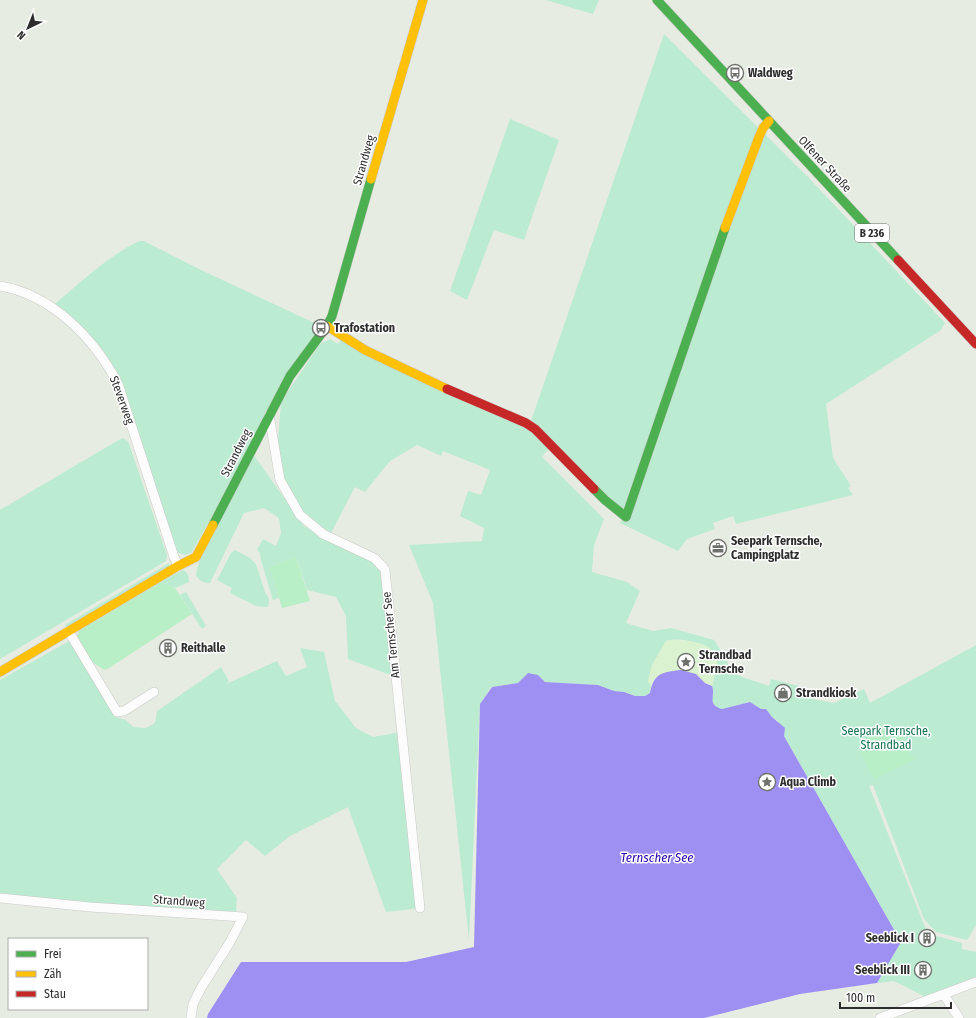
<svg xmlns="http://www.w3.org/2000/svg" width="976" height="1018" viewBox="0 0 976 1018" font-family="'Fira Sans Condensed',sans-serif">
<rect width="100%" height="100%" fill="#e7ece2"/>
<!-- green -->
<g fill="#bbebd1">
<polygon points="546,0 599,0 593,14"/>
<path d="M664 34 809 178 945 323 941 330 826 404 833 458 851 486 848 488 853 495 736 524 733 516 713 523 715 529 687 539 678 551 620 523 623 518 550 447 542 457 604 519 594 545 592 572 627 582 640 591 626 623 653 631 671 628 714 640 727 661 731 671 742 677 769 686 771 679 799 686 796 694 798 696 834 703 864 689 870 703 976 645V925L967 940 936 932 924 919 873 785 869 786 925 927 933 935 962 943V949L976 952V980L928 998 894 981 877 983 901 942 784 736 778 721 772 717 766 709H761L750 702 722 709 718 708 713 703 711 699 713 689 712 686 717 666 706 646C693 642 679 637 666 641L652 665 648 681 651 686 650 693 645 696H635L624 692 614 691 598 685 545 682 538 675 519 683 491 687 480 704 469 940 433 603 409 545 482 541 484 528 460 516 468 491 481 495 490 470 443 451 441 456 426 449 417 445 390 461 365 492 355 487 331 533 305 517 283 481 278 440 281 402 320 344 330 339 338 344 342 338 530 424Z"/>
<polygon points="510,119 559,140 524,240 494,230 467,300 450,291"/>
<path d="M139 241H144L199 269 321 326 191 553 185 555 176 552 120 381 75 322 55 304C79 283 110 255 139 241Z"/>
<polygon points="122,438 128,441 167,555 166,561 0,659 0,510"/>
<path d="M253 454 304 526 327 538 373 559 385 570 393 676 348 659 346 616 336 597 307 590 296 557 270 567 279 598 273 600 261 560 260 553 257 550 263 539 276 546 281 533 279 518 264 508 244 513 210 583C203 583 199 581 196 575L200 558Z"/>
<polygon points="235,550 250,558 256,564 265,592 269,599 268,607 256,606 230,593 232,588 217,580 231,553"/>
<polygon points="169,563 170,567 68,629 65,625"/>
<path d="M183 570C188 573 189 576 189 582L175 588 161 582Z"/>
<polygon points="186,592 206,626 202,629 180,595"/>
<polygon points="71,640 116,717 126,720 133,727 146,728 155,723 157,711 221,667 229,681 226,684 277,661 286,676 307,667 300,648 324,652 335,701 356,728 373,737 401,732 420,908 386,912 348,807 290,836 265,856 246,840 217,869 237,898 236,912 68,901 0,893 0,680"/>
</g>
<!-- sand -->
<path fill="#daf2cf" d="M670 640C685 640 712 641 717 658 719 665 713 678 712 686L705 683 701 679 652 683 651 686 648 681 652 665 666 641Z"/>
<!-- pitch -->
<g fill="#b8efc6">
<polygon points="296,557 310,601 282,608 270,567"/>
<polygon points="161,582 175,588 192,614 109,668 104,670 92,662 77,636 79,631"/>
<polygon points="887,724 892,737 870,746 865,733"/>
<polygon points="901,734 914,760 874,779 861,753"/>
</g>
<!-- water -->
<path fill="#9e90f2" d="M681 670 696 674 705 683 712 686C716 696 706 704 722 709L750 702 761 709H766L772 717 785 728 784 736 901 942 877 983 800 994 704 1018H207L208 1014 241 962H406L474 947 480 704 492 687 518 683 528 673 538 675 545 682 598 685 614 691 624 692 635 696H645L650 693C654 673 662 672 681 670Z"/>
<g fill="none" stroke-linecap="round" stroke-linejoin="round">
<!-- street casing -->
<g stroke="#c9c9c8" stroke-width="10">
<g id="street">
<path d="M0 286C52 295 94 338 118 384L174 557 178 566"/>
<polyline points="269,415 280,480 300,515 323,534 374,558 383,567 385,570 420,908"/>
<polyline points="69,632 117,712 124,711 154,692"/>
<polyline points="0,898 90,907 243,917 230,942 201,988 193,1004 191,1018"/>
<polyline points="944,995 959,1018"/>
<polyline points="880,1018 976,982"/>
</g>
</g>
<!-- fast casing -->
<g stroke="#c9c9c8" stroke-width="10">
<g id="fast">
<polyline points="657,0 898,260"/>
<polyline points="594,489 605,500 626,517 725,228"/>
<polyline points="213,525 290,376 327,326 332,316 371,179"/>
</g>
</g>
<!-- slow casing -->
<g stroke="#c9c9c8" stroke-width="10">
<g id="slow">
<polyline points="371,179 423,0"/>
<polyline points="725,228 759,137 763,128 769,121"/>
<polyline points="327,326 365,350 447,389"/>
<polyline points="0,672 178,566 196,557 213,525"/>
</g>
</g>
<!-- jam casing -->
<g stroke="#c9c9c8" stroke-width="10">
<g id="jam">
<polyline points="898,260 976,344"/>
<polyline points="447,389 526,423 535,429 594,489"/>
</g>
</g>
<!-- street -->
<use href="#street" stroke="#fbfcfb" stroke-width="9"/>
<!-- fast -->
<use href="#fast" stroke="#4caf50" stroke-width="9"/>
<!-- slow -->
<use href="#slow" stroke="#ffc107" stroke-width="9"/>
<!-- jam -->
<use href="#jam" stroke="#c62828" stroke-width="9"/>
</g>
<!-- icons -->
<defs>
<g id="bus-ring" transform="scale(0.9)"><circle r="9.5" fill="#fff" stroke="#6e706c" stroke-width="1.5"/><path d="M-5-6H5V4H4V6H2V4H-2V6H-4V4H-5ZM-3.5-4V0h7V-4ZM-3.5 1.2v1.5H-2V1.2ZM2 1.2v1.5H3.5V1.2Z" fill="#6e706c"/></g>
<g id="office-ring" transform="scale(0.9)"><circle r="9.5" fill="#fff" stroke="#6e706c" stroke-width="1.5"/><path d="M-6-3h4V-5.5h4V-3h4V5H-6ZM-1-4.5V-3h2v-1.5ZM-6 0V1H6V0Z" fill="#6e706c"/></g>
<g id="building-ring" transform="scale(0.9)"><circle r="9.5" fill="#fff" stroke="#6e706c" stroke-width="1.5"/><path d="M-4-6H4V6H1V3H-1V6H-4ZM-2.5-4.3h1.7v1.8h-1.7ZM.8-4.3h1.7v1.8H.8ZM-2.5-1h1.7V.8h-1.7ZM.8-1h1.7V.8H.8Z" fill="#6e706c"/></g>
<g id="sight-ring" transform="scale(0.9)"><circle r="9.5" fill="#fff" stroke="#6e706c" stroke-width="1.5"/><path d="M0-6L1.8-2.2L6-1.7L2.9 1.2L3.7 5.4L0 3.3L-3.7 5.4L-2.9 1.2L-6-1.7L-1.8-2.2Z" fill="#6e706c"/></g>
<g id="shop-ring" transform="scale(0.9)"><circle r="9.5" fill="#fff" stroke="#6e706c" stroke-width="1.5"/><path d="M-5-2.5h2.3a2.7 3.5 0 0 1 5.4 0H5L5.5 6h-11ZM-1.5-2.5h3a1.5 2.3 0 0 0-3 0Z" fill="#6e706c"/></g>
</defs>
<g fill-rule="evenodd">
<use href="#bus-ring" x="735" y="73"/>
<use href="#bus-ring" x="321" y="328"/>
<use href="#office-ring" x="718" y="548"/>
<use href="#building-ring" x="168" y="648"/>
<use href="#sight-ring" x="686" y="662"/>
<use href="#shop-ring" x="783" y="693"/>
<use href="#sight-ring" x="767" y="782"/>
<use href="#building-ring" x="927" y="938"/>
<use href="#building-ring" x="923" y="970"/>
</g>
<g text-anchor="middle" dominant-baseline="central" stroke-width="3" stroke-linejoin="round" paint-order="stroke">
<!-- shield labels -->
<rect fill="#fff" stroke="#6c6c6c" stroke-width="1" x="855" y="224" width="34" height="18" rx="3"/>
<g font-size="11" font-weight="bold" fill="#2d2d2d">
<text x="872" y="233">B 236</text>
</g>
<!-- poi labels -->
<g font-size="12" font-weight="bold" fill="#2d2d2d" stroke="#fff" text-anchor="start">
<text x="748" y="73">Waldweg</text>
<text x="334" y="328">Trafostation</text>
<text x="731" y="541">Seepark Ternsche,<tspan x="731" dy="14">Campingplatz</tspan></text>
<text x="181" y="648">Reithalle</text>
<text x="699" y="655">Strandbad<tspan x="699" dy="14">Ternsche</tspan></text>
<text x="796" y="693">Strandkiosk</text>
<text x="780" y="782">Aqua Climb</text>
<text x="914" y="938" text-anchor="end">Seeblick I</text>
<text x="910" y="970" text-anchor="end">Seeblick III</text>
</g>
<!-- street labels -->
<g font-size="12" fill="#2d2d2d" stroke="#fff">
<text transform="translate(364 160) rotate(-74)">Strandweg</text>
<text transform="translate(825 164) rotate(47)">Olfener Straße</text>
<text transform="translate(122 400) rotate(70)">Steverweg</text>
<text transform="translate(236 453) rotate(-63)">Strandweg</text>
<text transform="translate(391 635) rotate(-96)">Am Ternscher See</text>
<text transform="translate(179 901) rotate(4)">Strandweg</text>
</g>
<!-- park labels -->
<g font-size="12" fill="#147353" stroke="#fff">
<text x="886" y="731">Seepark Ternsche,<tspan x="886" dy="14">Strandbad</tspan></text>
</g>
<!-- water labels -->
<g font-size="13" font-style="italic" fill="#2701ad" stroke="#fff">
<text x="657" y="857">Ternscher See</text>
</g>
</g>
<!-- legend -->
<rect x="8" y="938" width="140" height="72" fill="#ffffff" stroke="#ababab"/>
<rect x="16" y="951" width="20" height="6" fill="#4caf50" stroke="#ababab"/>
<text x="44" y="958" font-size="12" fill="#2d2d2d">Frei</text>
<rect x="16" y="971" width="20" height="6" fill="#ffc107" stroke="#ababab"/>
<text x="44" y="978" font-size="12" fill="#2d2d2d">Zäh</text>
<rect x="16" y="991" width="20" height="6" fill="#c62828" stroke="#ababab"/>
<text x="44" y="998" font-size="12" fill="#2d2d2d">Stau</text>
<!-- north arrow -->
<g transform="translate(28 28) rotate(223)" stroke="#ffffff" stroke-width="3" paint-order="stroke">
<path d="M0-3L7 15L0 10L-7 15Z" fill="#2d2d2d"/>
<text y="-6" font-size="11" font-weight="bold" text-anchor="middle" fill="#2d2d2d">N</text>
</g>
<!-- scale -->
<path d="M840 1002v6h111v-6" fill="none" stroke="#2d2d2d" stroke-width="2"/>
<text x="846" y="1002" font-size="12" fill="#2d2d2d" stroke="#ffffff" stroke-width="3" paint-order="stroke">100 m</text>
</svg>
